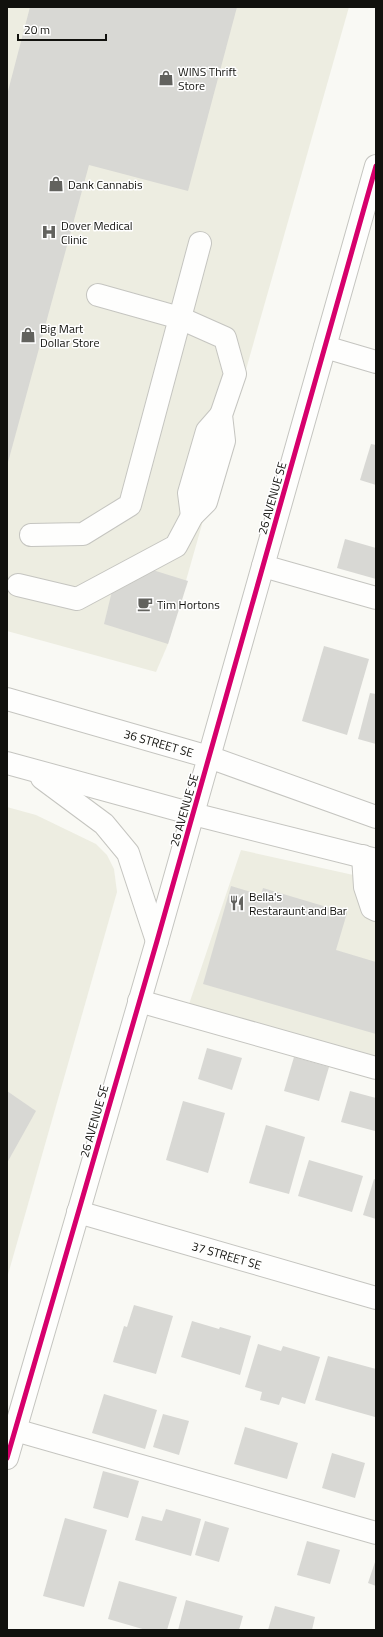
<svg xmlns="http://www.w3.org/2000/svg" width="383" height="1637" viewBox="0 0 383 1637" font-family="'Titillium Web',sans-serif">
<rect width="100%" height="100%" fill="#f9f9f4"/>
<!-- built -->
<g fill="#edede1">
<polygon points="7,7 349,7 168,644 156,672 7,631"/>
<polygon points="7,807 36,815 96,844 107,855 114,869 117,892 7,1278"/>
<polygon points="241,850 376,880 376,1074 183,1022"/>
</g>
<!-- building -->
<g fill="#d8d8d4">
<polygon points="30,7 237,7 188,191 89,165 7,466 7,95"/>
<polygon points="371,444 376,445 376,485 360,480"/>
<polygon points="345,539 376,548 376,579 337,568"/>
<polygon points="143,567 188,581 168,644 104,624 114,583"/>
<polygon points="324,646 369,659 347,735 302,721"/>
<polygon points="370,693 376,694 376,744 358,739"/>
<polygon points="231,886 261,895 263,888 347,913 336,950 376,962 376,1034 203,984"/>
<polygon points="207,1048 242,1058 232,1090 198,1079"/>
<polygon points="294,1057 329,1067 319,1101 284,1091"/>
<polygon points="7,1091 36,1111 7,1163"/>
<polygon points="350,1091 376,1098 375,1131 341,1122"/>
<polygon points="183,1101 225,1113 208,1173 166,1160"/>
<polygon points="266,1125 305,1137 289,1194 249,1183"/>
<polygon points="309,1160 363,1176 352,1212 298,1196"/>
<polygon points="374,1179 376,1180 376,1219 363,1215"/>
<polygon points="134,1305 173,1316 156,1374 113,1362 124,1326 127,1327"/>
<polygon points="192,1321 219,1329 220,1327 251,1336 240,1375 181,1357"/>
<polygon points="258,1344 281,1351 283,1346 320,1357 305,1404 282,1397 279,1405 260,1400 262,1392 245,1387"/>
<polygon points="328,1356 376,1369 375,1417 315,1400"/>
<polygon points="104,1394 157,1410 145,1449 92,1433"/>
<polygon points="163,1414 189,1421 179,1455 153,1447"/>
<polygon points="245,1427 298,1443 287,1479 234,1464"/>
<polygon points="332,1453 365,1463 355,1498 322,1488"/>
<polygon points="103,1471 139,1481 128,1518 93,1508"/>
<polygon points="166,1509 201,1519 191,1556 135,1540 142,1516 162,1521"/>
<polygon points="65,1518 107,1530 84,1607 43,1596"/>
<polygon points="205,1521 229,1528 219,1562 195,1555"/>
<polygon points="307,1541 340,1550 330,1584 297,1575"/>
<polygon points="376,1559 376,1586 368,1583"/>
<polygon points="119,1581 177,1597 167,1630 146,1630 108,1619"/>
<polygon points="186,1600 243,1616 239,1630 178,1630"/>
<polygon points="275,1606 315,1617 312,1630 268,1630"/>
</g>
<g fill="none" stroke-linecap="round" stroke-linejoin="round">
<!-- minor casing -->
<g stroke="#c5c5c0" stroke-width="24">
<g id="minor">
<polyline points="325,347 376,362"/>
<polyline points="192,516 189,493 207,431 221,415"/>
<polyline points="31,535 83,534 130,505 200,243"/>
<polyline points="263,566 376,598"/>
<polyline points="18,585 77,599 176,546 192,516 206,502 224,441 221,415 235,374 225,338 180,318 98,295"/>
<polyline points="363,856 365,887 372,908 376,910"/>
<polyline points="139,1001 376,1068"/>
<path id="s1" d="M78 1212 376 1298"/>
<polyline points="15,1430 376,1533"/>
<polyline points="7,1458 157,941 376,166"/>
</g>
</g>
<!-- major casing -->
<g stroke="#c5c5c0" stroke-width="24">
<g id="major">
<path id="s2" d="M7 699 209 757 376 817"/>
<polyline points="7,763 193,814 376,860"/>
<polyline points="42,778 104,824 128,853 157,941"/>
</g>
</g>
<!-- minor -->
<use href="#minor" stroke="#fefefd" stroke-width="22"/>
<!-- major -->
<use href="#major" stroke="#fefefd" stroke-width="22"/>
<!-- cycleway casing -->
<g stroke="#fff" stroke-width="8">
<polyline id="cycleway" points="7,1458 157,941 376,166"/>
</g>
<!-- cycleway -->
<use href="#cycleway" stroke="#d6006c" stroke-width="5"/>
</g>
<!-- icons -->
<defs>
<g id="shop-bare" transform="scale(1.2)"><path d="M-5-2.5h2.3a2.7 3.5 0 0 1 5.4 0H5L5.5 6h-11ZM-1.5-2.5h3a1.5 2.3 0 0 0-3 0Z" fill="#62625e" stroke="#fff" stroke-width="2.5" paint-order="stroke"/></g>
<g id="hospital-bare" transform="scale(1.2)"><path d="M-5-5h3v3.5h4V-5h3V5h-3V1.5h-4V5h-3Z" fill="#62625e" stroke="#fff" stroke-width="2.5" paint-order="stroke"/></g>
<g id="cafe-bare" transform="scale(1.2)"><path d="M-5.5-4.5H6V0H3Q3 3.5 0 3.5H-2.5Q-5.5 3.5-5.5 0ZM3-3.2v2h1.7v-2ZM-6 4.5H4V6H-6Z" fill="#62625e" stroke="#fff" stroke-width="2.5" paint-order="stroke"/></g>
<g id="restaurant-bare" transform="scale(1.2)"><path d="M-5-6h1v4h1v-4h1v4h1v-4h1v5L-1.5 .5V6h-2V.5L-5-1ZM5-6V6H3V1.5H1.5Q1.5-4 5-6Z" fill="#62625e" stroke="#fff" stroke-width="2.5" paint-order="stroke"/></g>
</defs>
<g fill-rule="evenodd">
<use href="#shop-bare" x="166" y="78"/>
<use href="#shop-bare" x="56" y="184"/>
<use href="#hospital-bare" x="49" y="232"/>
<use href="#shop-bare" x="28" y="335"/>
<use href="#cafe-bare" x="145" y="604"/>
<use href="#restaurant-bare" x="237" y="903"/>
</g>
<g text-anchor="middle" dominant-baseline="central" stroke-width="3" stroke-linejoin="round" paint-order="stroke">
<!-- poi labels -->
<g font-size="12" fill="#11110d" stroke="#fff" text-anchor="start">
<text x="178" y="71">WINS Thrift<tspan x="178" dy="14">Store</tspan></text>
<text x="68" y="184">Dank Cannabis</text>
<text x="61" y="225">Dover Medical<tspan x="61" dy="14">Clinic</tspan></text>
<text x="40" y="328">Big Mart<tspan x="40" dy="14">Dollar Store</tspan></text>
<text x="157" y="604">Tim Hortons</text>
<text x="249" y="896">Bella's<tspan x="249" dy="14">Restaraunt and Bar</tspan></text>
</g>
<!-- street labels -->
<g font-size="12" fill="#11110d" stroke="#fff">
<text transform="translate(272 498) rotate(-74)">26 AVENUE SE</text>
<text stroke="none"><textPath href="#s2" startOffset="158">36 STREET SE</textPath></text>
<text transform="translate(184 810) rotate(-74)">26 AVENUE SE</text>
<text transform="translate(94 1121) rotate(-74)">26 AVENUE SE</text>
<text stroke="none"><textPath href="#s1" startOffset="155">37 STREET SE</textPath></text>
</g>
</g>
<!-- border -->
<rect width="383" height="1637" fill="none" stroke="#11110d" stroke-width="16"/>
<!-- scale -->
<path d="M18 34v6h88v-6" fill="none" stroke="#11110d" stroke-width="2"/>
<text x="24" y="34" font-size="12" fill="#11110d" stroke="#ffffff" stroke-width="3" paint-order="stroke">20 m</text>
</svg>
